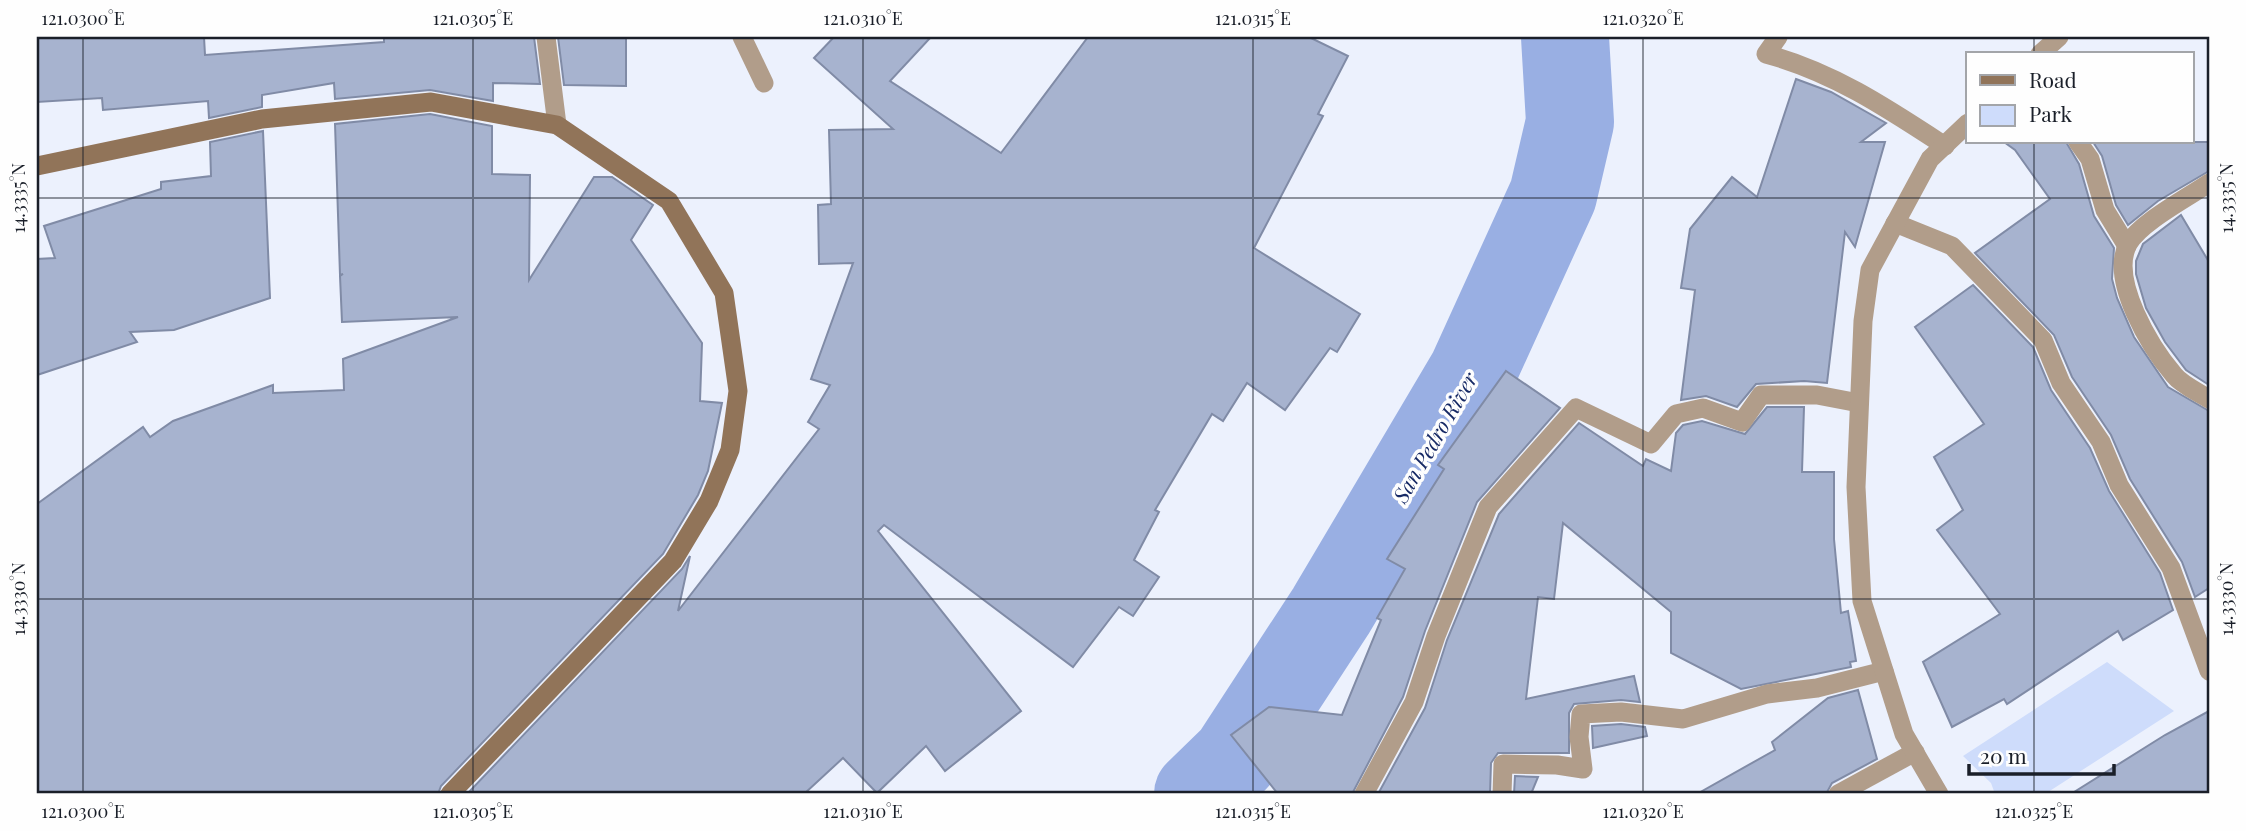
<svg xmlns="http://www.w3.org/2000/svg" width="2246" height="831" viewBox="0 0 2246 831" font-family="'Playfair Display',serif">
<rect width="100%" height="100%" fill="#ecf1fd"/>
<!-- green -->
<polygon fill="#cedcfb" points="2107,662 2174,711 2045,794 1995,794 1991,783 1963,756"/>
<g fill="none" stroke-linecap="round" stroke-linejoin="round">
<!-- river -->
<polyline stroke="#99afe3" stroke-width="88" points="1198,794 1235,758 1331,611 1472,373 1553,195 1570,122 1565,37"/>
</g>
<!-- building -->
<g fill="#a7b3cf" stroke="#808ba6" stroke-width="2">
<polygon points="37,37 204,37 205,55 384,42 384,37 534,37 540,84 493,83 493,101 430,90 335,99 334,83 262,95 262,107 209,118 208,101 103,110 102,98 37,102"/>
<polygon points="558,37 626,37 626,86 564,85"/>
<polygon points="834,37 931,37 890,81 1001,153 1088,37 1309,37 1348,56 1318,114 1323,116 1254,248 1360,314 1337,352 1330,348 1285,410 1247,383 1223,421 1212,414 1155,510 1159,512 1134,560 1159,577 1133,616 1119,607 1073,667 884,525 878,531 1021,711 945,771 926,746 877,793 843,758 804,794 467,794 682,569 690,556 678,611 819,429 808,422 830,385 811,379 853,263 819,264 818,205 831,204 829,130 893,129 814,58"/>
<polygon points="1796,79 1831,92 1886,123 1861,142 1885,142 1855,247 1845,232 1827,383 1804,381 1756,384 1737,407 1706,396 1681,400 1695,290 1681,288 1690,229 1732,177 1757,197"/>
<polygon points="430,114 492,126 492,174 530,175 529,280 594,177 612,177 653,205 631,240 702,343 700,401 722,403 708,471 698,495 663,554 441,786 438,794 37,794 37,504 143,427 150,437 173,421 273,385 273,393 344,390 343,359 458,317 342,322 340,276 343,274 340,275 335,124"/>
<polygon points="263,131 270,298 174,330 130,332 137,342 37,375 37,259 55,258 44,226 161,189 161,182 211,176 210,142"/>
<polygon points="2004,142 2066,142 2079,164 2094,216 2114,248 2112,279 2117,298 2134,337 2168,387 2209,411 2209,588 2195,597 2182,562 2130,479 2111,435 2072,377 2054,335 1975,253 2050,199 2015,150"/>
<polygon points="2093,142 2209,142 2209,171 2158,201 2128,225 2116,205 2102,156"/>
<polygon points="2181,215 2209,262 2209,385 2186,370 2165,342 2146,308 2136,274 2136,261 2143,244"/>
<polygon points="1973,285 2033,347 2051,390 2090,448 2109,491 2160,573 2173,610 2123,640 2118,631 2007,704 2004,699 1952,727 1923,662 2000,614 1937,530 1963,510 1934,457 1984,424 1915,327"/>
<polygon points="1506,371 1560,408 1477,502 1425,631 1403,697 1352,794 1278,794 1231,735 1269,707 1342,715 1381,620 1377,618 1405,569 1387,559 1444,469 1438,465"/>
<polygon points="1767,407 1804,407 1802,472 1834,472 1834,539 1841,613 1848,611 1856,661 1850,662 1851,667 1741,689 1671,653 1671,612 1563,523 1554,599 1538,597 1526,699 1634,676 1640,702 1621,700 1574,704 1569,713 1569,753 1498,753 1491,763 1490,794 1378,794 1425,708 1447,640 1499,514 1579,423 1643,466 1646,459 1671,471 1676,433 1683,425 1702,421 1745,434"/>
<polygon points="1858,690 1877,759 1832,783 1826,794 1697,794 1775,750 1772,742 1828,698"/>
<polygon points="2209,711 2209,794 2071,794 2165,735"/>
<polygon points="1621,724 1645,727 1647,736 1593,748 1592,726"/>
<polygon points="1515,776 1538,777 1531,794 1514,794"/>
</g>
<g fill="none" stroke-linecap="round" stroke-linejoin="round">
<!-- service -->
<g stroke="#b19d8a" stroke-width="19">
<polyline points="546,37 557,125"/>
<polyline points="742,37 764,83"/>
</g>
<!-- minor -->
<g stroke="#b19d8a" stroke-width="19">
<path d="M1778 37 1766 54C1833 72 1887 108 1945 146"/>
<polyline points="2040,54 2059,37"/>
<polyline points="2078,142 2090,159 2105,210 2127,246"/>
<path d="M2209 183C2187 198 2141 222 2128 244 2109 280 2151 348 2174 375 2182 385 2198 392 2209 399"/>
<polyline points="1895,223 1952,246 2043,340 2061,383 2101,442 2119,485 2171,568 2209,671"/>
<polyline points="1364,794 1414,702 1436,636 1488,507 1576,408 1651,444 1676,414 1703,408 1742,422 1761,395 1817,395 1859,403"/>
<polyline points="1502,794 1503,764 1557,765 1583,769 1579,737 1581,714 1621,712 1683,719 1767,694 1817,688 1884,671"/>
<polyline points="1838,794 1915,752"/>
<polyline points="1939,794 1904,734 1862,601 1856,487 1863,321 1870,270 1930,159 1968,123"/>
</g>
<!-- secondary -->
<polyline stroke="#917459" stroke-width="19" points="37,166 262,119 431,102 557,125 669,201 724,293 738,391 730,450 709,501 673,561 450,794"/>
</g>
<!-- ticks -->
<path fill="none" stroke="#1a1f29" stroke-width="2" stroke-opacity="0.45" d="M83 37V794M473 37V794M863 37V794M1253 37V794M1643 37V794M2034 37V54M2034 142V794M37 198H2209M37 599H2209"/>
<g text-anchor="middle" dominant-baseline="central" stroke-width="7" stroke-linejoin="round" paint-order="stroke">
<!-- water labels -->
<g font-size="21" font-style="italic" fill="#162965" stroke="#fefefe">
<text transform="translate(1434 437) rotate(-60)">San Pedro River</text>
</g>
</g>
<!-- border -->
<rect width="2246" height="831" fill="none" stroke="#fefefe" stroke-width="77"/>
<!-- legend -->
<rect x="1966" y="52" width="228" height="91" fill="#fefefe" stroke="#a3a5a9" stroke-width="2"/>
<rect x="1980" y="75" width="35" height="10" fill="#917459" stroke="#a3a5a9" stroke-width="2"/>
<text x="2029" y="88" font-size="21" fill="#1a1f29">Road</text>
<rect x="1980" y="105" width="35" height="21" fill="#cedcfb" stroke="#a3a5a9" stroke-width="2"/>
<text x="2029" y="122" font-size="21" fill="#1a1f29">Park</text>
<!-- scale -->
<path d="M1969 764v10h145v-10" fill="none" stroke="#1a1f29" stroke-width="3.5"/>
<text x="1980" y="764" font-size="21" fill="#1a1f29" stroke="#fefefe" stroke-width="5" paint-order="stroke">20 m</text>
<rect x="38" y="38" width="2170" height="754" fill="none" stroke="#1a1f29" stroke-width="2.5"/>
<g font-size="18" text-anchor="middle" fill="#1a1f29">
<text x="83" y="25">121.0300°E</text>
<text x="473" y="25">121.0305°E</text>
<text x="863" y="25">121.0310°E</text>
<text x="1253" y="25">121.0315°E</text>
<text x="1643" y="25">121.0320°E</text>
<text transform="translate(19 198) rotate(-90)" y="6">14.3335°N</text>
<text transform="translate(2227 198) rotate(-90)" y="6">14.3335°N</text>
<text transform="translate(19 599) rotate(-90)" y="6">14.3330°N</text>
<text transform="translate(2227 599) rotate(-90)" y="6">14.3330°N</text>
<text x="83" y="818">121.0300°E</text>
<text x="473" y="818">121.0305°E</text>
<text x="863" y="818">121.0310°E</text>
<text x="1253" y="818">121.0315°E</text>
<text x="1643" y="818">121.0320°E</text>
<text x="2034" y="818">121.0325°E</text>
</g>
</svg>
